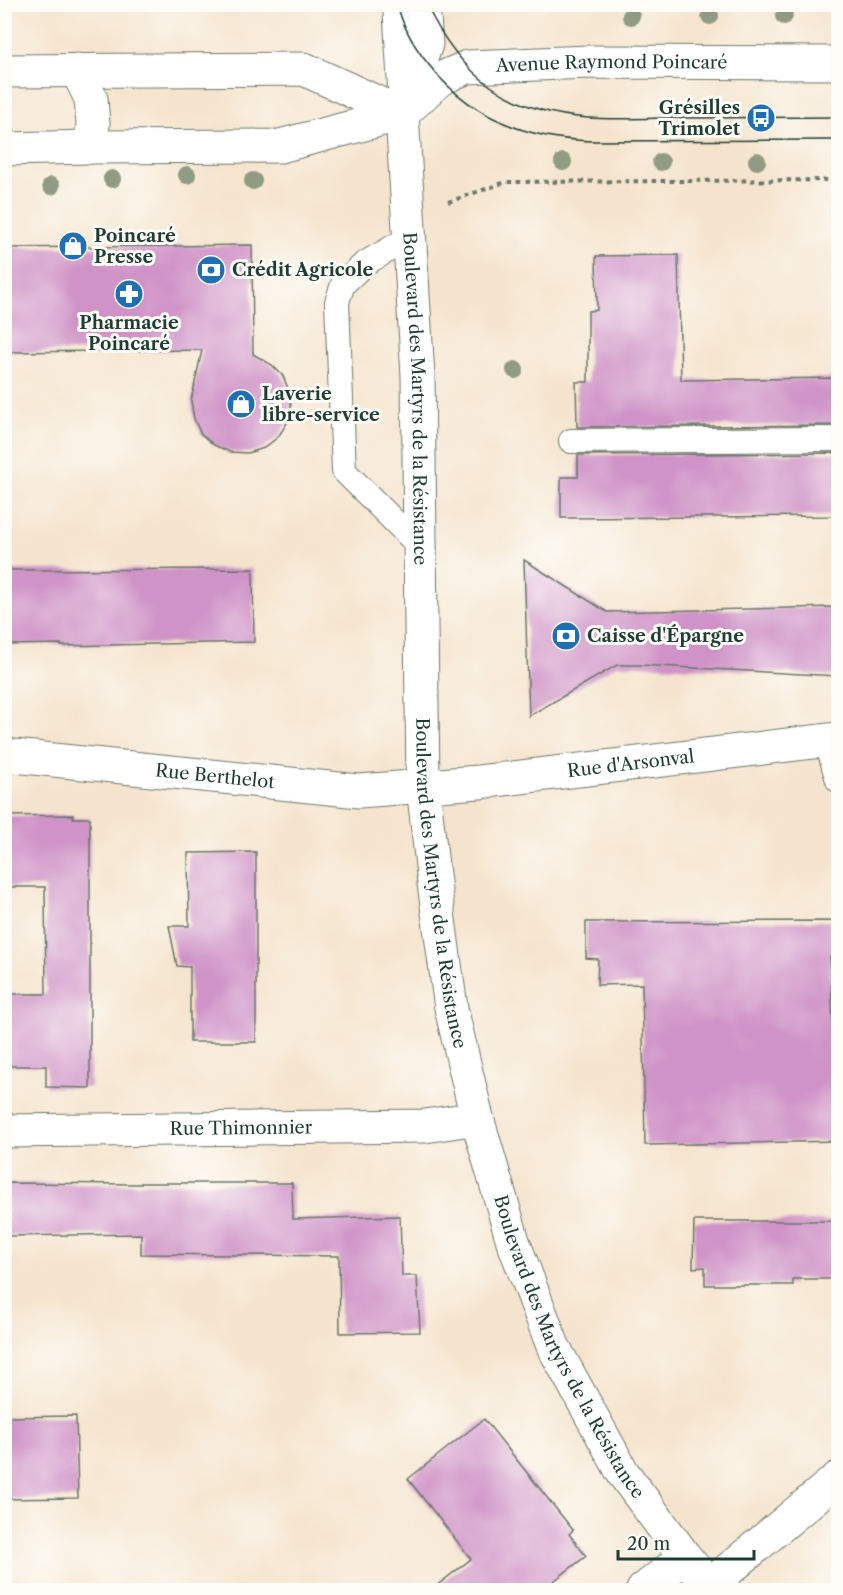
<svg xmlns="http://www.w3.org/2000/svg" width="843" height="1595" viewBox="0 0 843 1595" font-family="'Libre Caslon Text',serif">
<rect width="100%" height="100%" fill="#fdfcf7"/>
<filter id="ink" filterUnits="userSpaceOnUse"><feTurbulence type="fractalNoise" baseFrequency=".0167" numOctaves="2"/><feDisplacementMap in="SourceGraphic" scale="12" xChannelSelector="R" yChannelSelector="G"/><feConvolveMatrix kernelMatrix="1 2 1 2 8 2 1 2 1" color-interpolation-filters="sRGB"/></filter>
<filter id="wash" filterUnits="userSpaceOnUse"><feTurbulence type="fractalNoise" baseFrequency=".008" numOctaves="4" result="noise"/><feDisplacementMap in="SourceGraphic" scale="24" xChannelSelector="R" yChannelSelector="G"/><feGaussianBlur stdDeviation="1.35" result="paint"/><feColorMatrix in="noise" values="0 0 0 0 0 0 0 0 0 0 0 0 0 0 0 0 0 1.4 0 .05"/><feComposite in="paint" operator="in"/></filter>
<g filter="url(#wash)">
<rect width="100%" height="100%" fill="#f5e4cd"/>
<g id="blocks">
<!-- building -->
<g fill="#cf93c7">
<polygon points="252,245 253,354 272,365 283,376 289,391 291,406 287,423 278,437 264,448 248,453 230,452 214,445 201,434 194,419 191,401 202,350 5,352 5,248"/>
<polygon points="678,255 681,380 838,378 838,425 577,427 576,382 588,382 588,311 597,310 596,256"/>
<polygon points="838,453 838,516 561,518 561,477 578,477 578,455"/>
<polygon points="524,560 607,612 838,607 838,676 640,665 617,665 529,716"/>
<polygon points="253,569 254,642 61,646 61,644 4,645 4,570"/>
<polygon points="73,815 73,818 90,818 90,1088 46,1087 46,1066 4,1066 4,994 46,994 45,887 4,887 4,816"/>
<polygon points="256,852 256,1042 190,1042 190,967 177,966 169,926 189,926 188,853"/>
<polygon points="838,921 838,957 830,957 834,1049 838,1049 838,1141 645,1145 642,984 597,985 598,959 586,958 586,922"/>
<polygon points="7,1183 141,1184 141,1183 292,1183 293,1219 400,1216 402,1276 417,1276 420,1332 340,1333 339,1256 141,1254 141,1234 7,1236"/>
<polygon points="694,1221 838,1221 838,1279 793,1279 793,1285 705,1285 705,1267 693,1268"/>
<polygon points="76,1416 78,1498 4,1499 4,1417"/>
<polygon points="484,1419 573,1530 569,1534 586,1556 542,1590 431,1590 471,1559 408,1479"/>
</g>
</g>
</g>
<g filter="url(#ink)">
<use href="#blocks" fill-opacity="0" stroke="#6a776a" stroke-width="1.5"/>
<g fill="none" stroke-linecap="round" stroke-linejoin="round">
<!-- lane casing -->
<g stroke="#6a776a" stroke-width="26">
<g id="lane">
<polyline points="395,4 401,104"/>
<polyline points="409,238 364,264 343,284 337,302 344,471 420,547"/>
<polyline points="571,441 838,439"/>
<polyline points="826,740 838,780"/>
</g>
</g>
<!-- street casing -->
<g stroke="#6a776a" stroke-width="35">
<g id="street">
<polyline points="77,70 91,99 93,124 90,147"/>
<polyline points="402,114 426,44 423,4"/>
<path id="s1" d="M4 755 359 791 479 782 838 739"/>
<path id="s2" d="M4 1131 425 1126 477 1118"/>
<polyline points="709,1586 838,1478"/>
<polyline points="643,1590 685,1557"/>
</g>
</g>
<!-- secondary casing -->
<g stroke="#6a776a" stroke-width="35">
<g id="secondary">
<polyline points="4,71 304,69 402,114"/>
<path id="s3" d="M402 114 418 376 423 786 434 883 451 1008 477 1118 513 1241 553 1346 623 1473 685 1557 713 1590"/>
<path id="s4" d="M4 149 90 147 280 146 402 114 440 79 467 67 589 62 838 63"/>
</g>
</g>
<!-- path -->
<polyline stroke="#6a776a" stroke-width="4" stroke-dasharray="4.5 4.5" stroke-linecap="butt" points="448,202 506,182 838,180"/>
<!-- lane -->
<use href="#lane" stroke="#fff" stroke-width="24"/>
<!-- street -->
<use href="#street" stroke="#fff" stroke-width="33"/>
<!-- secondary -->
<use href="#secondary" stroke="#fff" stroke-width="33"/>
<!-- tram -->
<g stroke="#1f3d34" stroke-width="1.5">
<path d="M397 4C403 27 415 48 429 65 470 117 526 139 591 141L838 140"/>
<path d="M426 4C460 76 509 112 588 118 617 120 646 118 675 118 729 118 784 117 838 117"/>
</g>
</g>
<!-- trees -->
<g fill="#8f9b82">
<circle cx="631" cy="16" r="9"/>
<circle cx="710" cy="16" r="9"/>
<circle cx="784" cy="16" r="9"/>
<circle cx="757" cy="161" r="9"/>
<circle cx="563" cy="162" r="9"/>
<circle cx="661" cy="162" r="9"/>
<circle cx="187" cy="175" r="9"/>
<circle cx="112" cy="179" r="9"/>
<circle cx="253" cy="181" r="9"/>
<circle cx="51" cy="186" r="9"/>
<circle cx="515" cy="370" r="9"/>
</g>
</g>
<!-- icons -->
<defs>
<g id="bus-disc" transform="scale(1.5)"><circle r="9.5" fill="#1f6fb2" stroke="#fdfcf7"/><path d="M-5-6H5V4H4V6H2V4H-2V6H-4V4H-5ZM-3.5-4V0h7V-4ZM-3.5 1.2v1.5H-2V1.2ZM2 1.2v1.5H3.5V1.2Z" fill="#fff"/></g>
<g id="shop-disc" transform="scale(1.5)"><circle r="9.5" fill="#1f6fb2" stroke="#fdfcf7"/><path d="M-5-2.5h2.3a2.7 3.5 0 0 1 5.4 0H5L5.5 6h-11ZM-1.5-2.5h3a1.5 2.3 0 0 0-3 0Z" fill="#fff"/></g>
<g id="bank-disc" transform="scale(1.5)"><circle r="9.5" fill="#1f6fb2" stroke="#fdfcf7"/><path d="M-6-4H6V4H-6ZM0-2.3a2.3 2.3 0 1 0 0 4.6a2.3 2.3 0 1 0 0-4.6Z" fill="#fff"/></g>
<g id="pharmacy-disc" transform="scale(1.5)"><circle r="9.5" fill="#1f6fb2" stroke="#fdfcf7"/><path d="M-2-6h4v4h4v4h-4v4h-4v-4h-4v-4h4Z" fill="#fff"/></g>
</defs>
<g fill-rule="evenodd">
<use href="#bus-disc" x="761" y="118"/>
<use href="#shop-disc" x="73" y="246"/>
<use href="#bank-disc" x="211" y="270"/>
<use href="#pharmacy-disc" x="129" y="294"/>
<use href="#shop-disc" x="241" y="404"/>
<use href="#bank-disc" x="566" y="636"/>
</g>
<g text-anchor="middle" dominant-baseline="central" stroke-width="6" stroke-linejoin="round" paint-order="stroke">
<!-- street labels -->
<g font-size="18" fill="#1f3d34" stroke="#fdfcf7">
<text stroke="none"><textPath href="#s4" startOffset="628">Avenue Raymond Poincaré</textPath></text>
<text stroke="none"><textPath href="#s3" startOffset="285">Boulevard des Martyrs de la Résistance</textPath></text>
<text stroke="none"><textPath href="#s1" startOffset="630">Rue d'Arsonval</textPath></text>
<text stroke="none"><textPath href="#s1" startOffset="212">Rue Berthelot</textPath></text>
<text stroke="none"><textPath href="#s3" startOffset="771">Boulevard des Martyrs de la Résistance</textPath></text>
<text stroke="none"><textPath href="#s2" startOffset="237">Rue Thimonnier</textPath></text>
<text stroke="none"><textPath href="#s3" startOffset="1257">Boulevard des Martyrs de la Résistance</textPath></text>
</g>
<!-- poi labels -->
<g font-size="18" font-weight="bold" fill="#1f3d34" stroke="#fdfcf7" text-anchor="start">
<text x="740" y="108" text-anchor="end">Grésilles<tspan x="740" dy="21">Trimolet</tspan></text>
<text x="94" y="236">Poincaré<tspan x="94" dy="21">Presse</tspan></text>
<text x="232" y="270">Crédit Agricole</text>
<text x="129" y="323" text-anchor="middle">Pharmacie<tspan x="129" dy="21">Poincaré</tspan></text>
<text x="262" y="394">Laverie<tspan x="262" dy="21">libre-service</tspan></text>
<text x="587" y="636">Caisse d'Épargne</text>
</g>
</g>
<!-- margin -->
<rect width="843" height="1595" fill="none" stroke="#fdfcf7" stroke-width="24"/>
<!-- scale -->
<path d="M618 1550v9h136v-9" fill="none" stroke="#1f3d34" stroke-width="3"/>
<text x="627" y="1550" font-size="18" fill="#1f3d34" stroke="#fdfcf7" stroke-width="4.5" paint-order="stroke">20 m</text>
</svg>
